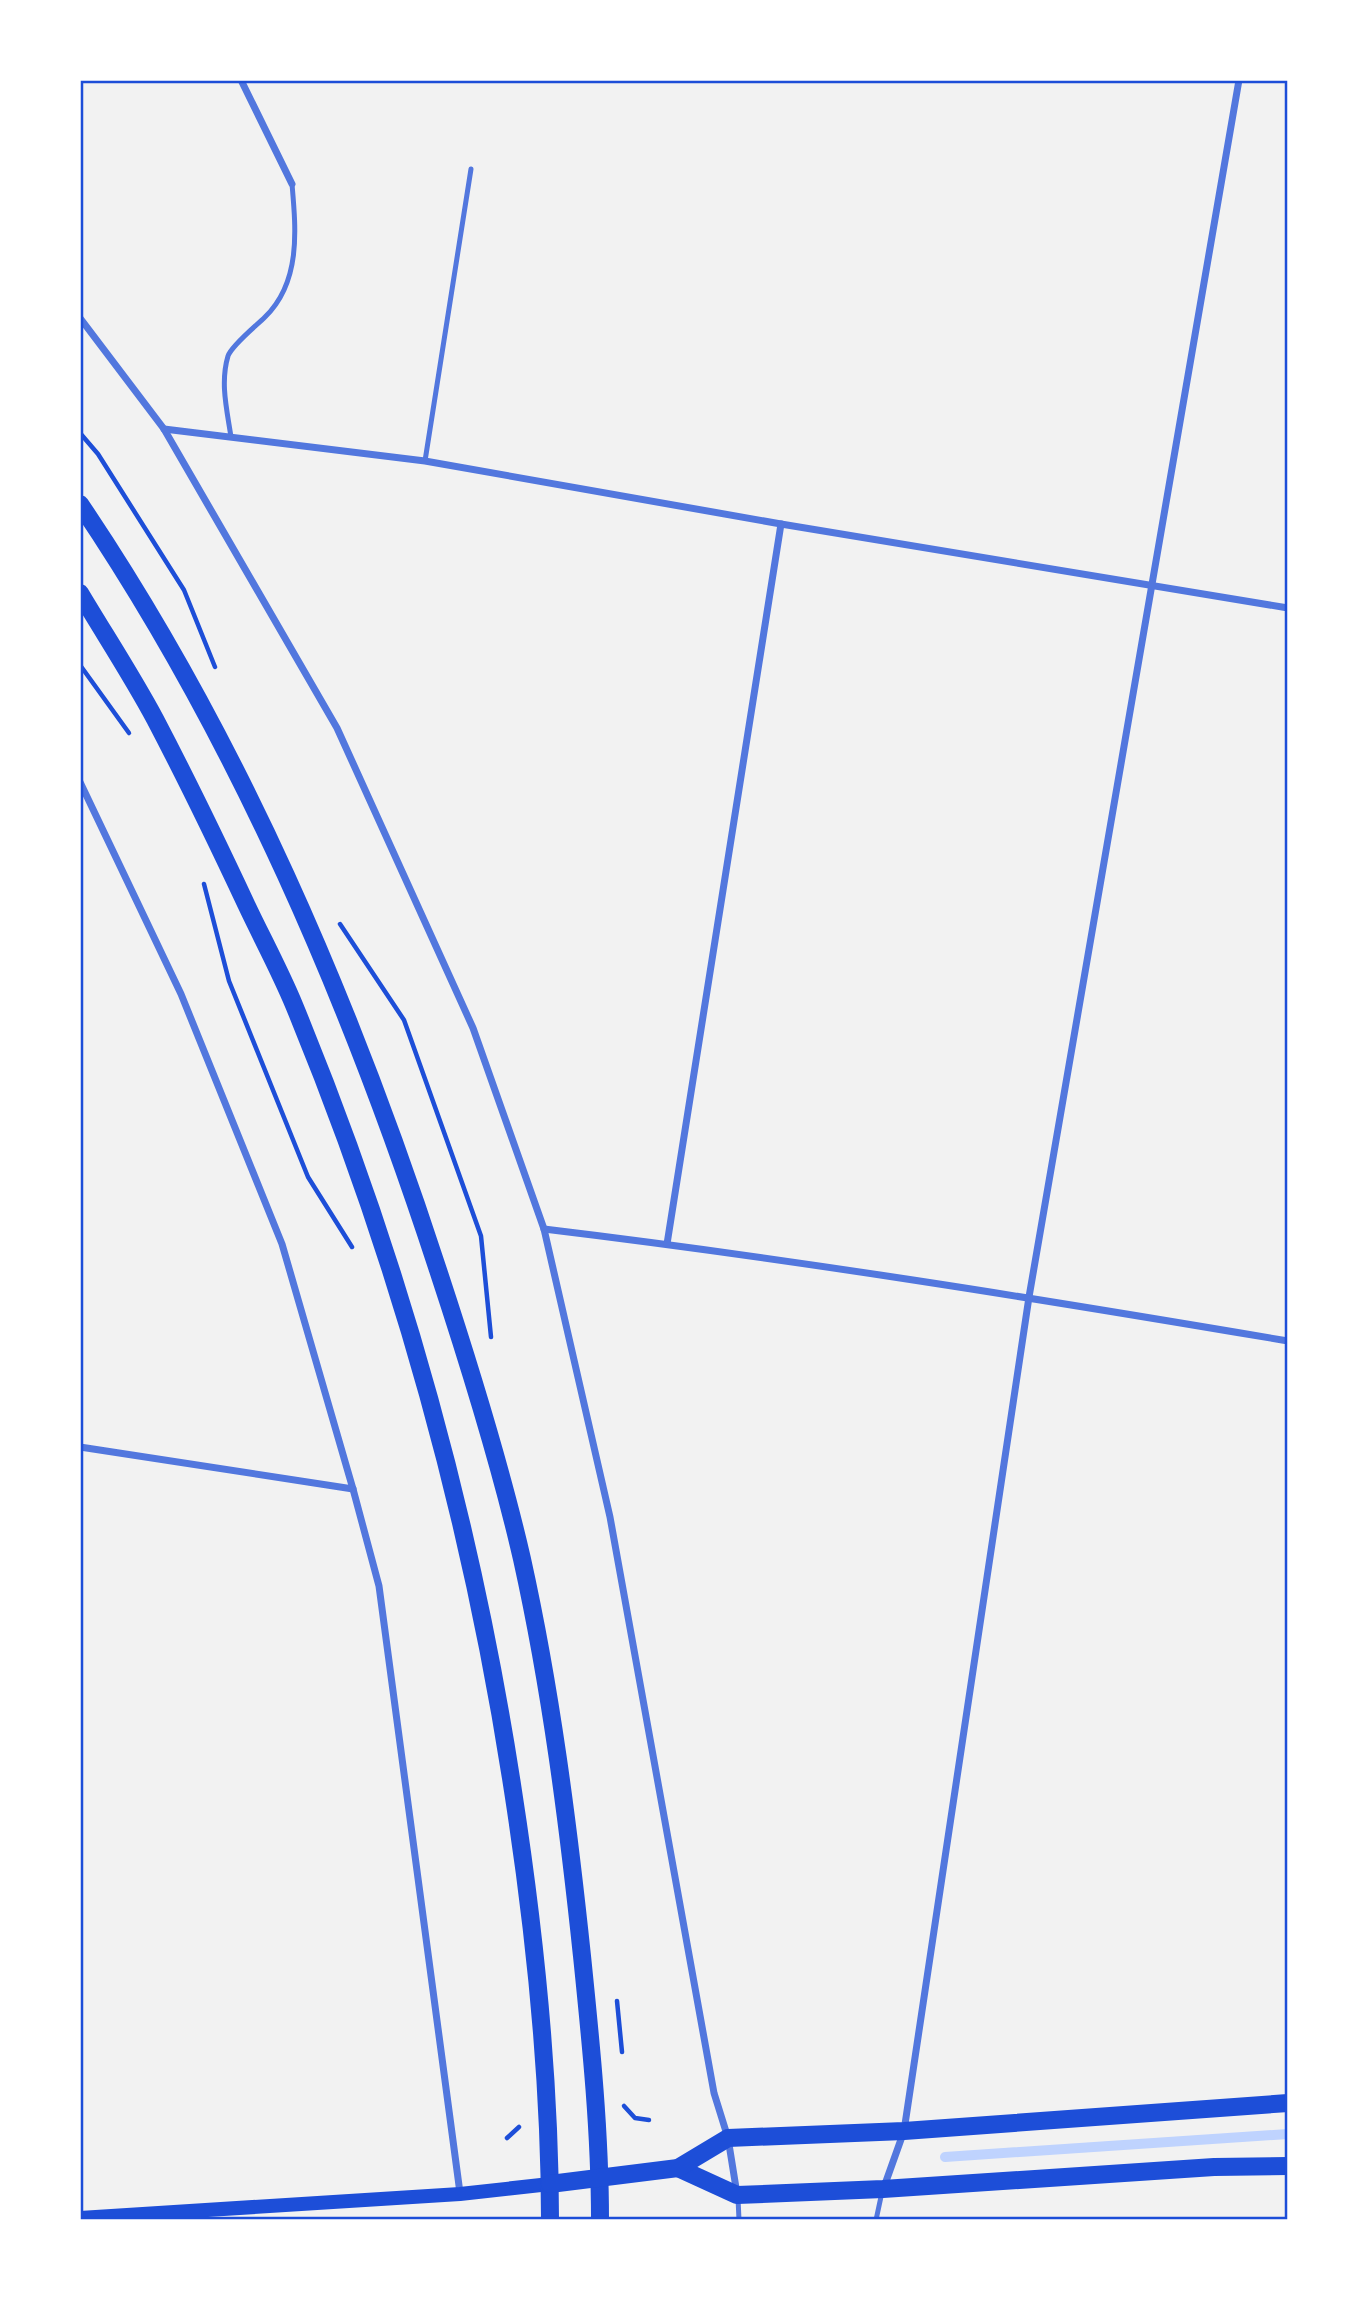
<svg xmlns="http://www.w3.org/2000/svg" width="1368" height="2300" viewBox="0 0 1368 2300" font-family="'Varela Round',sans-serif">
<rect width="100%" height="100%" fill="#f2f2f2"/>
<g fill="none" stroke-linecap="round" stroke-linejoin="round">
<!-- stream -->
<polyline stroke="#bfd3fe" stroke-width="10" points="945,2157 1288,2134"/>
<!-- path -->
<g stroke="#1d4ed8" stroke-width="4.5">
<polyline points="80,433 98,454 184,590 215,667"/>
<polyline points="80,665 129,733"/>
<polyline points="204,884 229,981 308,1177 352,1247"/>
<polyline points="340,924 404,1020 481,1236 491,1337"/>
<polyline points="617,2001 622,2052"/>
<polyline points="624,2106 635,2118 649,2120"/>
<polyline points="507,2138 519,2127"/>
</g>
<!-- service -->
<g stroke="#5277de" stroke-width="5">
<path d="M231 437C227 410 220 383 228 356 232 345 256 326 265 317 301 282 296 230 292 184"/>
<polyline points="425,461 471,169"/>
<polyline points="738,2198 739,2220"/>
<polyline points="876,2220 882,2192"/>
</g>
<!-- minor -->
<g stroke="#5277de" stroke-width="7">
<polyline points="241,80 292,184"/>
<polyline points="80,318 164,429 337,728 473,1028 544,1229 610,1517 714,2093 728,2138 737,2194"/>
<polyline points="164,429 425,461 781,524 1288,608"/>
<polyline points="80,782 181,994 282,1244 353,1489 379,1586 460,2193"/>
<path d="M544 1229C793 1259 1040 1299 1288 1341"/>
<polyline points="667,1244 781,524"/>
<polyline points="80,1447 353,1489"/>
<polyline points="884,2187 904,2131 1029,1297 1239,80"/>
</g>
<!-- secondary -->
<polyline stroke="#1d4ed8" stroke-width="14" points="80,2218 460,2194 550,2184"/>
<!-- primary -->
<g stroke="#1d4ed8" stroke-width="18">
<path d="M80 504C238 738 351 1003 438 1270 469 1364 500 1463 522 1559 551 1690 568 1823 582 1956 591 2044 600 2131 600 2220"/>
<path d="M80 593C105 635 132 676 155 719 187 780 217 842 246 904 262 938 280 971 294 1005 398 1257 472 1522 513 1791 535 1933 550 2076 550 2220"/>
<polyline points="678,2168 737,2195 883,2189 1214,2167 1288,2166"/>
<polyline points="550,2184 678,2168 728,2138 904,2131 1288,2103"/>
</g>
</g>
<!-- border -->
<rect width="1368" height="2300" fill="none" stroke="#ffffff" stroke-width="164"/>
<rect x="82" y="82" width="1204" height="2136" fill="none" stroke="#1d4ed8" stroke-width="2.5"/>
</svg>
